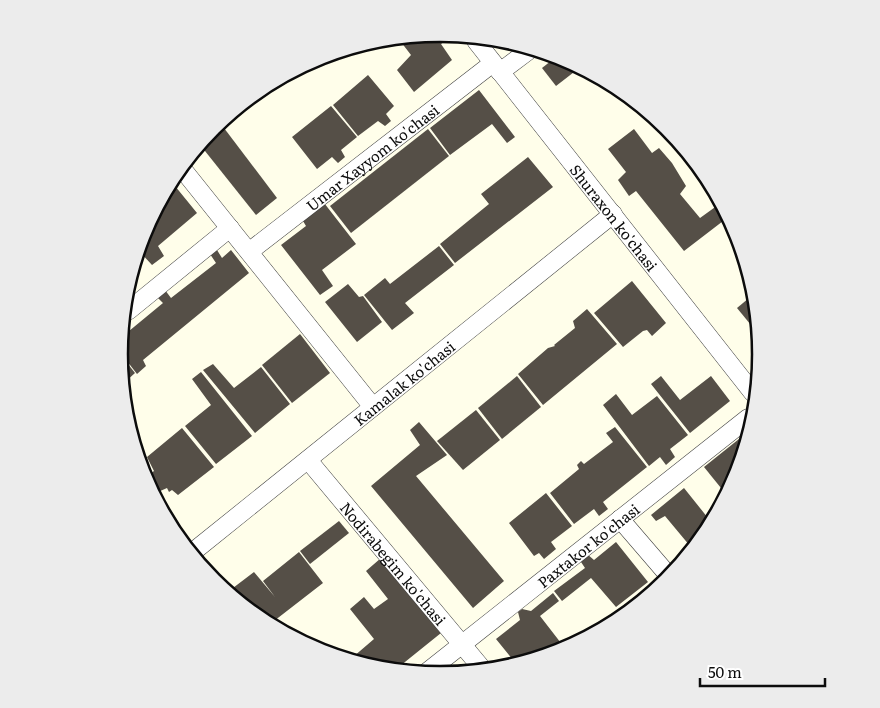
<svg xmlns="http://www.w3.org/2000/svg" width="880" height="708" viewBox="0 0 880 708" font-family="Literata,serif">
<rect width="100%" height="100%" fill="#fffeea"/>
<!-- building -->
<g fill="#554f47">
<polygon points="433,35 436,38 451,37 441,44 452,60 414,92 397,70 411,55 401,42"/>
<polygon points="556,57 563,58 578,69 556,86 542,68"/>
<polygon points="368,75 394,106 386,114 391,121 385,126 378,121 358,136 333,105"/>
<polygon points="479,90 515,137 507,143 492,124 450,155 430,128"/>
<polygon points="331,106 357,137 341,150 345,157 338,163 332,157 317,169 292,137"/>
<polygon points="224,128 277,198 256,215 201,146"/>
<polygon points="428,129 449,156 351,233 330,206"/>
<polygon points="634,129 652,153 659,148 672,163 686,186 680,194 700,218 718,205 727,218 684,251 636,191 629,196 618,180 626,172 608,149"/>
<polygon points="528,157 553,187 455,263 440,244 489,204 481,194"/>
<polygon points="175,186 197,213 158,246 164,256 152,265 140,252 144,231"/>
<polygon points="321,199 356,244 322,270 333,286 320,295 281,245 306,226 300,216"/>
<polygon points="439,246 454,265 405,303 414,313 392,330 364,295 385,278 390,284"/>
<polygon points="217,250 222,258 231,250 249,273 143,360 146,366 137,374 120,352 123,336 163,303 157,297 165,290 171,298 216,263 210,254"/>
<polygon points="632,281 666,323 652,336 647,330 643,331 623,347 594,313"/>
<polygon points="348,284 359,297 363,296 382,322 357,342 325,302"/>
<polygon points="749,298 755,330 737,308"/>
<polygon points="587,309 617,344 543,405 518,374 548,348 555,346 554,345 575,328 573,321"/>
<polygon points="300,334 330,373 292,403 262,365"/>
<polygon points="120,354 135,373 125,382"/>
<polygon points="213,364 234,388 261,367 290,404 255,433 203,370"/>
<polygon points="201,372 252,436 216,464 185,426 211,405 192,379"/>
<polygon points="517,376 541,407 502,439 478,408"/>
<polygon points="661,376 680,400 711,376 730,401 690,433 651,384"/>
<polygon points="616,394 632,415 657,396 688,435 670,449 675,457 666,465 660,457 649,466 603,405"/>
<polygon points="476,410 500,440 463,470 437,441"/>
<polygon points="419,422 447,455 416,476 504,581 473,608 371,486 420,445 410,430"/>
<polygon points="615,427 647,467 603,502 608,509 599,516 594,509 574,524 550,493 579,469 577,465 581,461 584,464 613,442 606,433"/>
<polygon points="182,428 214,467 178,495 172,490 169,492 167,488 158,492 160,498 164,497 160,501 145,478 154,471 147,457"/>
<polygon points="744,435 736,477 725,493 704,467"/>
<polygon points="684,488 708,518 690,546 665,516 656,521 651,515"/>
<polygon points="546,493 572,526 551,542 556,549 544,559 539,553 534,556 509,523"/>
<polygon points="339,521 349,533 310,564 300,551"/>
<polygon points="616,542 648,582 616,607 591,578 562,601 554,591 585,568 579,559 587,554 594,560"/>
<polygon points="299,552 323,583 274,621 229,591 254,572 275,597 263,581"/>
<polygon points="381,558 441,633 400,666 353,657 374,639 350,609 364,597 374,609 388,599 366,571"/>
<polygon points="658,579 662,584 621,611 619,609"/>
<polygon points="553,593 559,601 540,616 564,647 560,651 513,660 496,639 520,620 518,612 522,609 531,611"/>
</g>
<g fill="none" stroke-linecap="round" stroke-linejoin="round">
<!-- street casing -->
<g stroke="#3f3f3f" stroke-width="19">
<g id="street">
<path id="s1" d="M476 41 753 393"/>
<polyline points="500,72 528,51"/>
<polyline points="184,171 373,407"/>
<path id="s2" d="M250 251 493 63"/>
<polyline points="128,311 230,228"/>
<path id="s3" d="M308 460 480 666"/>
<polyline points="620,519 669,576"/>
<path id="s4" d="M194 551 613 214"/>
<path id="s5" d="M427 672 748 418"/>
</g>
</g>
<!-- street -->
<use href="#street" stroke="#fff" stroke-width="18"/>
</g>
<g text-anchor="middle" dominant-baseline="central" stroke-width="5" stroke-linejoin="round" paint-order="stroke">
<!-- street labels -->
<g font-size="15" fill="#0c0c0c" stroke="#fff">
<text stroke="none"><textPath href="#s2" startOffset="154">Umar Xayyom ko'chasi</textPath></text>
<text stroke="none"><textPath href="#s1" startOffset="224">Shuraxon ko'chasi</textPath></text>
<text stroke="none"><textPath href="#s4" startOffset="269">Kamalak ko'chasi</textPath></text>
<text stroke="none"><textPath href="#s5" startOffset="205">Paxtakor ko'chasi</textPath></text>
<text stroke="none"><textPath href="#s3" startOffset="134">Nodirabegim ko'chasi</textPath></text>
</g>
</g>
<!-- crop -->
<path d="M0 0H880V708H0ZM128 354a312 312 0 1 1 624 0a312 312 0 1 1-624 0Z" fill="#ececec" fill-rule="evenodd"/>
<path fill="none" stroke="#0c0c0c" stroke-width="2.5" d="M128 354a312 312 0 1 1 624 0a312 312 0 1 1-624 0Z"/>
<!-- scale -->
<path d="M700 678v8h125v-8" fill="none" stroke="#0c0c0c" stroke-width="2.5"/>
<text x="708" y="678" font-size="15" fill="#0c0c0c" stroke="#ffffff" stroke-width="4" paint-order="stroke">50 m</text>
</svg>
